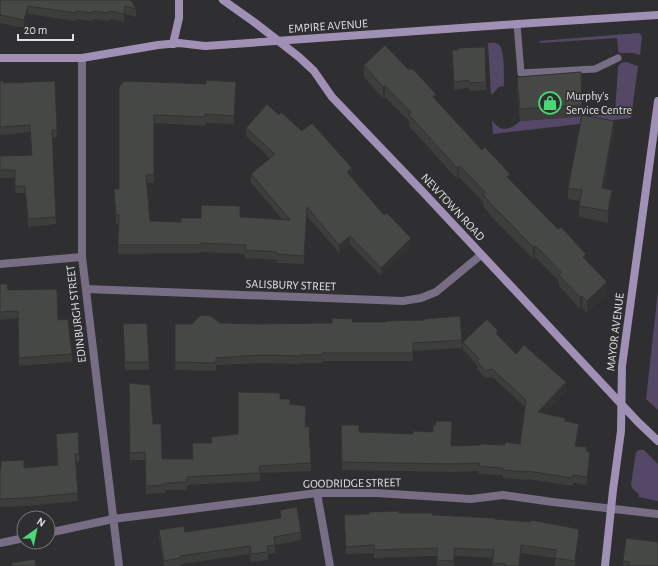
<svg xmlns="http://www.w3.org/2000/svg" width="658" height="566" viewBox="0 0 658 566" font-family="'Alegreya Sans',sans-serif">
<rect width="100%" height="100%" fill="#2f2e31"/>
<!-- green -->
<g fill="#554866">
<polygon points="639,33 642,36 640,55 633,53 620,53 618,51 617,38 540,43 539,41"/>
<path d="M488 43C491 43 495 42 498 44 505 47 504 77 504 86L499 87 491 95Z"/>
<path d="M626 62 638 66 631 118 493 134 492 120C500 133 511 130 520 121L615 114 618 67 621 63Z"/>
<polygon points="658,291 658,410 646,399"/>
<polygon points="639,450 644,450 658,464 658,501 638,497 639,494 632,488 631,484 636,452"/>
</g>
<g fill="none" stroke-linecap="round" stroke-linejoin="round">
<!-- lane -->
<polyline stroke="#776d84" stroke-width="7" points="517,24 521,73 595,69 618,58"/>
<!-- street -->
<g stroke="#776d84" stroke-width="8">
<polyline points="82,58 82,257 119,566"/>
<polyline points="0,264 82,257"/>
<polyline points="86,289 403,301 421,298 436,292 481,255"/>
<polyline points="317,493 330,566"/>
<polyline points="48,533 113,519 317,493 376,493 471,499 503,495 553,502 658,514"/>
<polyline points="0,543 24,538"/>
</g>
<!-- secondary -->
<g stroke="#a090b5" stroke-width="8">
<polyline points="223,0 254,22 299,57 314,71 332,97 423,192 638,422 658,441"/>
<polyline points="173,44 179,18 179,0"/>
<polyline points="0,58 82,58 158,45 179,43 205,46 220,45 517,24 658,15"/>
<polyline points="605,566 613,490 621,431 622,366 658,101"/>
</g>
</g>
<!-- wall -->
<g fill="#3c3e3c">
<polygon points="0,0 131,0 136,9 136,17 125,14 124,22 110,19 109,21 93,19 93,21 76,19 76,21 28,14 24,28 0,23"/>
<polygon points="452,50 486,82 486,90 469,91 469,88 454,90"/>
<polygon points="364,65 436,100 510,180 586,260 607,294 587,313 582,308 580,309 559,286 559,281 535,257 533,259 492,217 483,206 483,202 462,180 459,178 457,179 409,126 409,121 385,97 383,99 364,77"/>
<polygon points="581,72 582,115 614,133 604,189 612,202 608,223 579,217 579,206 580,201 568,199 568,188 581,116 520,121 517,89 517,77"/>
<polygon points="0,81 57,130 57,137 52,138 56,224 28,227 25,193 15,193 15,178 0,178 0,156 31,155 30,132 0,135"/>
<polygon points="119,87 236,90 234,124 205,123 205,126 154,123 154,183 147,183 150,221 181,222 201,218 240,217 282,219 251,183 251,174 270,158 246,136 246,128 279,115 352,176 351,177 411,247 381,276 350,244 339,253 307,216 304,264 277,263 277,260 245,258 245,254 201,252 201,253 118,254 118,224 116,224 114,189 119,189"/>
<polygon points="0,284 8,290 58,320 72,354 72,362 19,366 18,318 0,320"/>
<polygon points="352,322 462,340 462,348 413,351 413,361 322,361 322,363 301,363 301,364 261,363 216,365 216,371 175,370 175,324 220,323 258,324 332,323"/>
<polygon points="123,324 149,362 149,370 125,370"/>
<polygon points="498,336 516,354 566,390 544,414 565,421 579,432 576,446 587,451 590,459 587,485 573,483 573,486 527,479 527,480 503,478 503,475 479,474 479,471 453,472 342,470 341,425 359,432 451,446 505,445 520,444 525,407 492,377 485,378 477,369 477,365 463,350 463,342"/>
<polygon points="129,383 153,424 162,459 193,459 211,443 211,437 238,434 280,399 306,414 306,427 311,463 311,471 260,473 260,481 187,485 187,490 165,490 165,493 146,494 145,460 130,460"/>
<polygon points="56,434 79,453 79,461 76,462 78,501 26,506 0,507 0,468 24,468 57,465"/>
<polygon points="280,510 301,532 301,540 275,545 275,553 268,554 268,560 251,562 250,554 181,564 181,566 164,566 159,538 159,530 185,532 280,518"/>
<polygon points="399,513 495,519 579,536 575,566 555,566 555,558 521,553 520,566 492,566 493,558 454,556 454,566 437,566 437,556 374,558 374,553 346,554 344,515"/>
<polygon points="623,561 658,566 623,566"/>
</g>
<!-- shaded-wall -->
<g fill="#313231">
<polygon points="28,6 28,14 24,28 24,20"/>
<polygon points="125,6 125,14 124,22 124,14"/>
<polygon points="385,86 385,97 383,99 383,87"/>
<polygon points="436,94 436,105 433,97"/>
<polygon points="614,121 614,133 602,200 602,188"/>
<polygon points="459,166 459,178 457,179 457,168"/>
<polygon points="352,168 352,176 347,180 347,172"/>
<polygon points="510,174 510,186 507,177"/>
<polygon points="612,190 612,202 608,223 608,211"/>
<polygon points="307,207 307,216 304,264 304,256"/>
<polygon points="350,236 350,244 339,253 339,245"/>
<polygon points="411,238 411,247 381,276 381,268"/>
<polygon points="535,246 535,257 533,259 533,247"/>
<polygon points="586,254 586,265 583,257"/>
<polygon points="607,282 607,294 587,313 587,301"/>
<polygon points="582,296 582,308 580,309 580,297"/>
<polygon points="566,382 566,390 538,420 538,412"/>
<polygon points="579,424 579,432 575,454 575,446"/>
<polygon points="590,452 590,459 587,485 587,477"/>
<polygon points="579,529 579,536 575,566 575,561"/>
<polygon points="521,545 521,553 520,566 519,566"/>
</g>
<!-- building -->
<g fill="#464846" stroke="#313231">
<polygon points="0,0 131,0 136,9 125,6 124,14 110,11 109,13 93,11 93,13 76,11 76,13 28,6 24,20 0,15"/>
<polygon points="385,45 408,69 413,69 436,94 433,97 457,123 482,150 485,147 510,174 507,177 558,229 561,227 586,254 583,257 607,282 587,301 582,296 580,297 559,275 561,272 538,248 535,246 533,247 492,205 483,195 485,192 462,168 459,166 457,168 448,158 409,115 411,112 385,86 383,87 364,65"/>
<polygon points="485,47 486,82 469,83 469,80 454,82 452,50 458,50 458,48"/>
<polygon points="581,72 582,105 520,109 517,77"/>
<polygon points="206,80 236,82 234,116 205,114 205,117 154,115 154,175 146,175 150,221 181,222 181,218 201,218 201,205 240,206 240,217 290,220 251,174 275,154 246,128 267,104 279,115 281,112 302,131 312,123 352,168 347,172 384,215 387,213 411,238 381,268 350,236 339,245 307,207 304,256 277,254 277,252 245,250 246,245 201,243 201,245 118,245 119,215 116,215 114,189 119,189 119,87 124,81 206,84"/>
<polygon points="0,81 3,81 3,83 55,81 57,130 52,130 56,217 28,219 25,186 15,186 15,170 0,170 0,156 32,155 30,125 0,127"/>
<polygon points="582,115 614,121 602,188 612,190 608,211 579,206 582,190 568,188"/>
<polygon points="0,284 7,284 8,290 57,289 58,320 68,319 72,354 19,358 18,311 0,312"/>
<polygon points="201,315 211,316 220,323 258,324 332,323 332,318 353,319 352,322 386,322 386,321 424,320 424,319 460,316 462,340 413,343 413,353 322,353 322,355 301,355 301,356 261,355 216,358 216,363 175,362 175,324 192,324"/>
<polygon points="487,319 498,331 496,333 516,354 524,345 566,382 538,412 565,418 565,421 579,424 575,446 587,447 586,451 590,452 587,477 573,475 573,478 527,471 527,472 503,470 503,468 479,466 480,463 453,464 342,462 341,425 359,425 359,432 413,434 413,431 433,432 433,425 436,425 436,421 452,421 451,446 481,445 481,444 505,445 505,442 520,444 526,400 492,369 485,371 477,361 479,359 463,342"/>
<polygon points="147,323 149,362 125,362 123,324"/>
<polygon points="129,383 150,385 153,424 161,424 162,459 193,459 192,443 212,443 211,437 238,434 238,392 280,393 280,399 290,399 290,404 306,406 305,427 309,426 311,463 259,466 260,473 187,477 187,482 165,483 165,485 146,486 145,452 130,453"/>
<polygon points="78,432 79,453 75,454 78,493 26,498 0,499 0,468 1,468 1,461 24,460 24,468 58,465 56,434"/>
<polygon points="297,507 301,532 274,537 275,545 267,546 268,552 251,554 250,546 180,556 181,558 164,561 159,530 184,526 185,532 281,518 280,510"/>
<polygon points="399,511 399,513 432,513 432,515 495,518 495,519 531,522 531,520 579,529 575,561 555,558 556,550 521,545 519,566 505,566 505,564 492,563 494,550 454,548 454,561 437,560 437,548 374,550 374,545 346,547 344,515 369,514 369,512"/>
<polygon points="626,538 658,542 658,566 629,566 630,562 623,561"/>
<polygon points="35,559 36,566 12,566 12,563"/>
</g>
<!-- icons -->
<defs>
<g id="shop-ring" transform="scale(1.15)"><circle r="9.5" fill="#2f2e31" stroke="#4dd676" stroke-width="1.5"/><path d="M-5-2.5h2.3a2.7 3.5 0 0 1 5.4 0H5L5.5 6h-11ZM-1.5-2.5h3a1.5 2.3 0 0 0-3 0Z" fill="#4dd676"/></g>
</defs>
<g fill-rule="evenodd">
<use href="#shop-ring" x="550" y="103"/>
</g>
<g text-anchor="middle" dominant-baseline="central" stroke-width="3" stroke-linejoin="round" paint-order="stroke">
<!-- street labels -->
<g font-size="12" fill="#e0dfe1" stroke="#2f2e31">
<text transform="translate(328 26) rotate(-4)">EMPIRE AVENUE</text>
<text transform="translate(453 207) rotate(47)">NEWTOWN ROAD</text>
<text transform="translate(291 285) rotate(2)">SALISBURY STREET</text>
<text transform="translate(76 314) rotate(-97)">EDINBURGH STREET</text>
<text transform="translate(615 332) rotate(-83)">MAYOR AVENUE</text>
<text transform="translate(352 483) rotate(-1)">GOODRIDGE STREET</text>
</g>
<!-- poi labels -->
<g font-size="12" fill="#e0dfe1" stroke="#2f2e31" text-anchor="start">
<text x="566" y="96">Murphy's<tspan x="566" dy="14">Service Centre</tspan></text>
</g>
</g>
<!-- north arrow -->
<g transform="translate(36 530) rotate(33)"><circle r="19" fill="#2f2e31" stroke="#767577"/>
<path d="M0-3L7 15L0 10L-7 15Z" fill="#4dd676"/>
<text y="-6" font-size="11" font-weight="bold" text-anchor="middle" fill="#e0dfe1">N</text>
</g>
<!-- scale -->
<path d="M18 34v6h55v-6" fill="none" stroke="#e0dfe1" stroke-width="2"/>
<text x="24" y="34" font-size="12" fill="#e0dfe1" stroke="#2f2e31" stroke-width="3" paint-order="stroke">20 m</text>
</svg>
